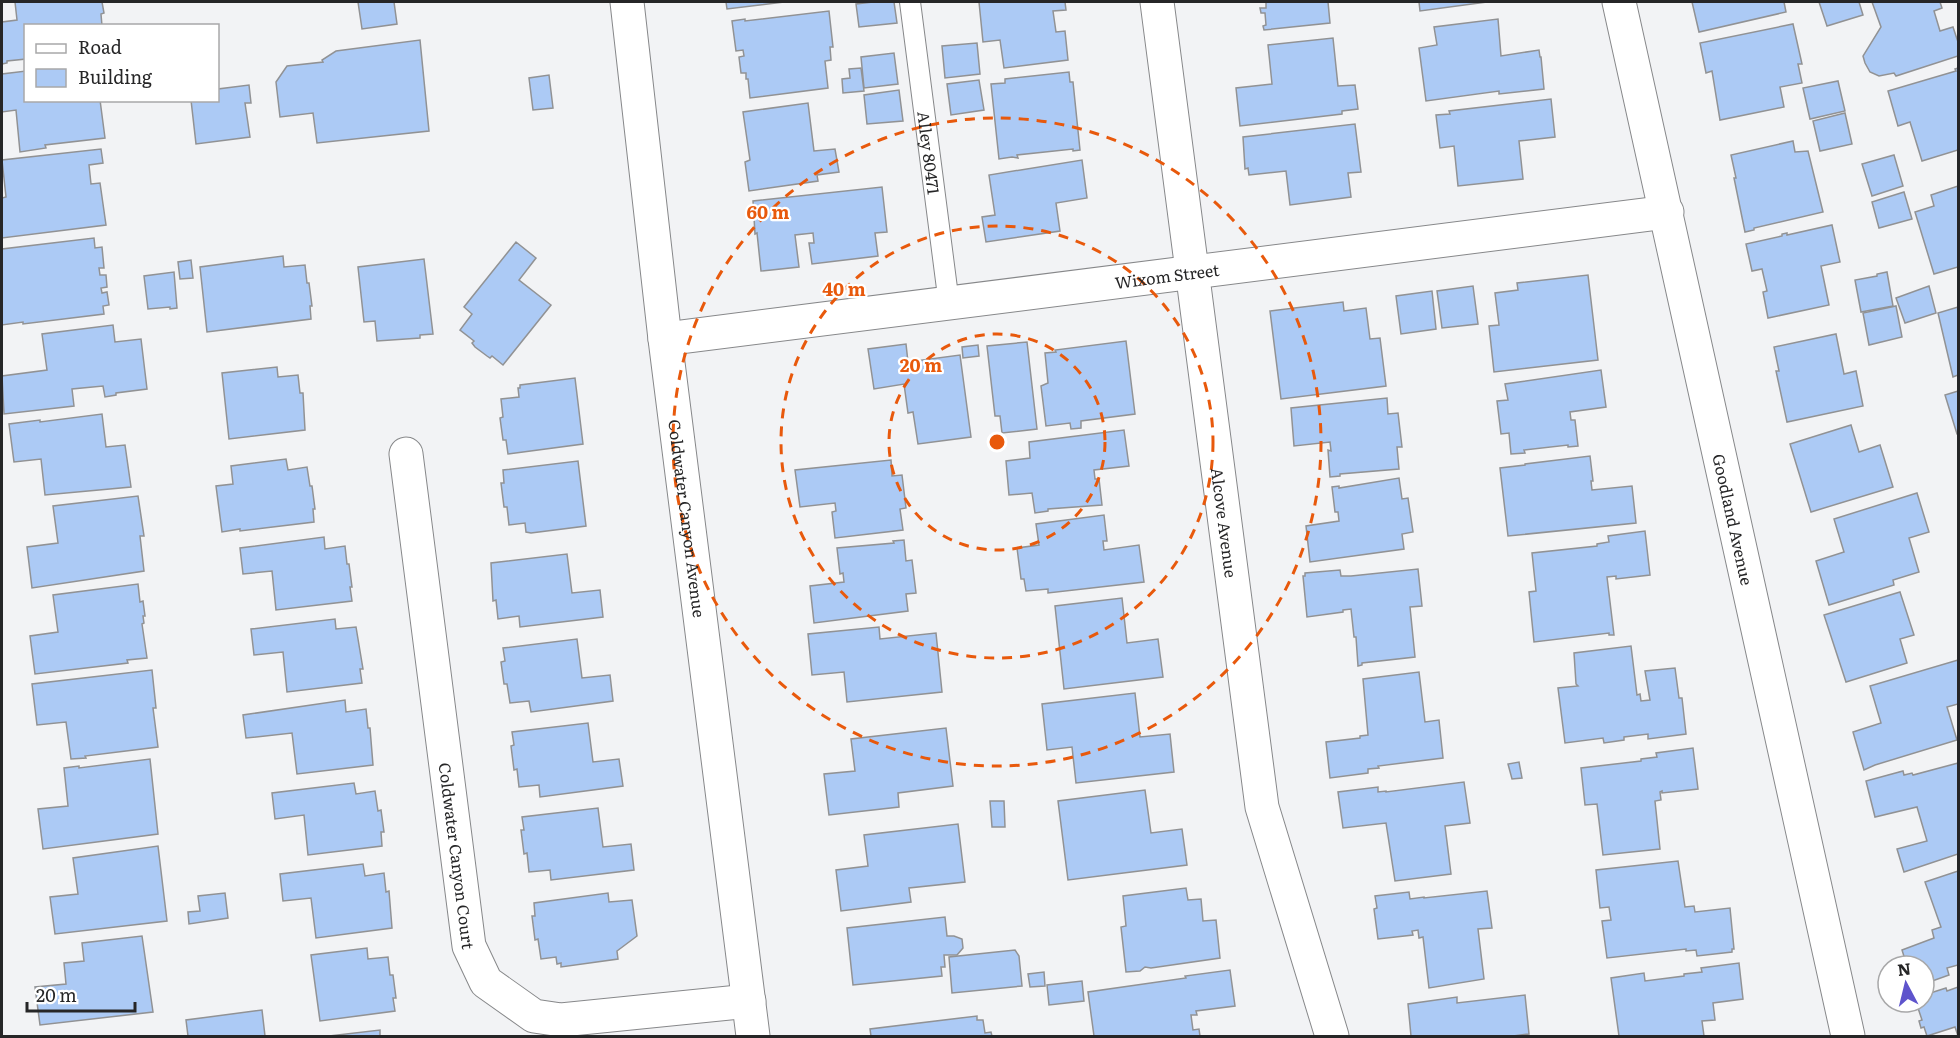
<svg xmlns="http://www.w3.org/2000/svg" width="1960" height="1038" viewBox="0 0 1960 1038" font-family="Literata,serif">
<rect width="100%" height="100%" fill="#f2f3f5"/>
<!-- building -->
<g fill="#accaf5" stroke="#919294" stroke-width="1.5">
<polygon points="15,2 102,2 104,13 101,14 102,26 26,26 26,59 7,61 7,63 2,64 2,22 17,20"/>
<polygon points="358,2 394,2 397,24 362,29"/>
<polygon points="726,2 784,2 727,9"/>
<polygon points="873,2 894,2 897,23 859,27 856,4"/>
<polygon points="979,2 1065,2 1066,10 1053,11 1056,32 1065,31 1068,60 1004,68 1000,40 983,42"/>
<polygon points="1266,2 1328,2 1330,23 1264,30 1263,26 1266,25 1265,13 1261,13 1260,8 1266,8"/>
<polygon points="1419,2 1487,2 1420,11"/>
<polygon points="1692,2 1784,2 1786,12 1699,32"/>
<polygon points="1819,2 1859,2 1863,15 1827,26"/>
<polygon points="1872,2 1940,2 1942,8 1934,11 1940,31 1953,27 1958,42 1958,56 1896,76 1894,73 1879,76 1870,72 1865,63 1863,56 1881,27"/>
<polygon points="829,11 833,47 830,47 831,60 825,61 828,88 750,98 748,79 746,79 746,73 741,73 739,57 744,56 743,50 736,51 732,21 745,19 745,21"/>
<polygon points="1498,19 1501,56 1539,50 1540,57 1541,57 1544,89 1499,94 1499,91 1426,101 1419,48 1437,45 1434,27"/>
<polygon points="1793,24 1802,64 1798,64 1802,83 1780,87 1784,107 1720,120 1712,71 1706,73 1700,43"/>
<polygon points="1333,38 1338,86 1355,85 1358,109 1342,111 1342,114 1240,126 1236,88 1272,84 1268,45"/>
<polygon points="420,40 429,131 317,143 313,113 280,117 276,82 287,66 323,62 322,60 336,51"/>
<polygon points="977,43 980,74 945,78 942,46"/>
<polygon points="894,53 898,84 864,88 861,57"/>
<polygon points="861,68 864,91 843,93 842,79 850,78 849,69"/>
<polygon points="1958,68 1958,150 1922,161 1910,122 1898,126 1888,91 1956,71 1955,69"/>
<polygon points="26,71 26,100 100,100 105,138 45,145 46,148 20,152 16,110 2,112 2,74"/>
<polygon points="1069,72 1070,82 1073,82 1080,150 1073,151 1073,149 1017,155 1018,158 1012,157 999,159 991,84 1005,83 1005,79"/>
<polygon points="549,75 553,108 533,110 529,78"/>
<polygon points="979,80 984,110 951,115 947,84"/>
<polygon points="1838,81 1845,111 1810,119 1803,88"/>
<polygon points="249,85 251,103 245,103 250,137 196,144 191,100 218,100 218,89"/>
<polygon points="899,90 903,121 867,124 864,95"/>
<polygon points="1551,99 1555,137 1519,141 1523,179 1458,186 1454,146 1440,148 1436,115 1450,114 1449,111"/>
<polygon points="808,103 814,151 835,149 839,172 817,175 818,181 749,191 745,162 750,160 743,112"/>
<polygon points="1845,113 1852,144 1820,151 1813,121"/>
<polygon points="1355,124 1361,172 1348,173 1351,197 1290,205 1286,171 1249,175 1248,168 1245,169 1243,137"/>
<polygon points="1793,141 1795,152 1808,151 1823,212 1754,228 1754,230 1745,232 1734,178 1736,178 1731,155"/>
<polygon points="101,149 103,163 89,165 91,184 100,183 106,225 2,238 2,198 6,197 2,160"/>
<polygon points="1894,155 1903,186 1872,196 1862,164"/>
<polygon points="1082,160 1087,198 1056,203 1060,231 986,242 982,217 995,215 989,175"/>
<polygon points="1958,186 1958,267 1934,274 1915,212 1934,206 1931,195"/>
<polygon points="882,187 887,232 875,233 878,256 812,264 809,243 814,243 813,233 795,235 799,267 761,271 757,233 755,234 753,201"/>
<polygon points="1904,192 1912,219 1879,228 1872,202"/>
<polygon points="1832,225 1840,262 1821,266 1829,305 1768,318 1763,292 1767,291 1762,269 1752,271 1746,244 1782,236 1782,234 1787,233 1787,235"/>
<polygon points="94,238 95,248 102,247 104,268 99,268 100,275 106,275 107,287 101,288 102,293 107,292 109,305 103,306 104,314 23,324 23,322 2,325 2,249"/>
<polygon points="516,242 536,258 519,280 551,305 503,365 492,356 490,358 487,356 475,347 472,343 474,341 460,330 472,314 464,307"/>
<polygon points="283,256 284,267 305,265 307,283 309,283 312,306 310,306 311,319 207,332 200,267"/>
<polygon points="424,259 433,334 420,335 420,338 377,341 375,321 364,322 358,267"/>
<polygon points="191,260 193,278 180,279 178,262"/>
<polygon points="174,272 177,308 170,309 170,307 148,309 144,276"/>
<polygon points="1887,272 1893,306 1861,312 1855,280 1877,276 1877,274"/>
<polygon points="1588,275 1598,360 1494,372 1489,326 1499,325 1495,293 1518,290 1517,283"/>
<polygon points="1473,286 1478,324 1442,328 1437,291"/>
<polygon points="1929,286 1936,313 1905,323 1896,298"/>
<polygon points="1432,291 1436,329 1401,334 1396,296"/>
<polygon points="1343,302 1344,311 1366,308 1370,339 1380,338 1386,386 1281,399 1270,311"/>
<polygon points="1896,306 1902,337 1869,345 1863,313"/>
<polygon points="1958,307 1958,375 1953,377 1938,313"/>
<polygon points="113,325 115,342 141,339 147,389 116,393 116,395 105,397 103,386 72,389 74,406 4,414 2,376 47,370 42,334"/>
<polygon points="1836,334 1844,374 1856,371 1863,406 1787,422 1776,371 1779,371 1774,347"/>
<polygon points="1126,341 1135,414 1081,421 1081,428 1071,429 1070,423 1046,426 1041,386 1048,383 1045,353 1056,352 1055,350"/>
<polygon points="1027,342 1037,429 1002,433 1000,416 995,416 987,346"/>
<polygon points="906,344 908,362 960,355 971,437 918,444 913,412 908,413 904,384 874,389 868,349"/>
<polygon points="978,345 979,356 963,358 962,347"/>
<polygon points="277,367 278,377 298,375 300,393 303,393 305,430 229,439 222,373"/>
<polygon points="1601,370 1606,407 1570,412 1571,420 1575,420 1578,446 1568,447 1568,445 1524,450 1525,453 1511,454 1509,433 1501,434 1497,401 1508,400 1505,384"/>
<polygon points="575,378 583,444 508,454 506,440 503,440 500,418 503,417 501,399 519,397 518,388 520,388 520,385"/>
<polygon points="1958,391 1958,434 1957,434 1945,395"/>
<polygon points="1387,398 1388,414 1398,413 1402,447 1397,447 1399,469 1340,474 1340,476 1330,477 1328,450 1331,451 1330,442 1294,446 1291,408"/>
<polygon points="102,414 106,447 125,445 131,487 45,495 41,459 14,462 9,424 40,420 40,422"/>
<polygon points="1851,425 1859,452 1880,445 1893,487 1811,512 1790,444"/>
<polygon points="1124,430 1129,466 1094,470 1095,479 1099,479 1102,505 1048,509 1048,511 1035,513 1032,493 1009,495 1006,461 1030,458 1029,442"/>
<polygon points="1590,456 1593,481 1591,481 1592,490 1632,486 1636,523 1508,536 1500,468 1525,465 1525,464"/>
<polygon points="286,459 288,470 307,467 310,486 312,486 315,509 313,509 314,522 240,531 240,529 222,532 216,486 233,484 231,466"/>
<polygon points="891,460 892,476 902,475 906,508 900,509 903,530 835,538 832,512 836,511 835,503 800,507 795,470"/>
<polygon points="578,461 586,526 531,533 526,532 525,523 509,525 507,507 504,507 501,483 504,483 503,470"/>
<polygon points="1399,478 1402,499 1408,498 1413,532 1402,534 1404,549 1310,562 1306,526 1339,521 1338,512 1335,512 1332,487 1339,486 1339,488"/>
<polygon points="1917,493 1929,532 1909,538 1919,572 1893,580 1894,585 1829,605 1816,561 1844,552 1834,519"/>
<polygon points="138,496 144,536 140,536 144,571 32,588 27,547 58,543 53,506"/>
<polygon points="1104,515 1107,541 1103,541 1104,550 1139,545 1144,582 1048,593 1048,589 1026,591 1024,579 1021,579 1017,548 1039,545 1036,524"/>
<polygon points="1645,531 1650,575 1616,579 1616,576 1607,577 1614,635 1609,635 1609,633 1534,642 1529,592 1536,591 1532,553 1597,546 1597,544 1609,542 1608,536"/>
<polygon points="324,537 325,549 345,546 347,564 349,564 352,587 350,587 352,601 276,610 272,571 243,574 240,548"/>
<polygon points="904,540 906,561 912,560 916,593 906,594 908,611 814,623 810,586 844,582 843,573 840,574 837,548 894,543 893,541"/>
<polygon points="567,554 572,593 600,590 603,617 520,627 519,616 498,619 496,600 493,601 491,563"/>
<polygon points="1418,569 1422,606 1410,607 1415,657 1362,663 1362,665 1358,666 1356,637 1354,637 1351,609 1343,610 1343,612 1307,617 1303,576 1305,576 1305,573 1340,570 1341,576 1351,576"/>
<polygon points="138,584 140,602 143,601 145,616 143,616 144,623 142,624 147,658 127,660 128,663 35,674 30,636 58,632 53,595"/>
<polygon points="1900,592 1914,635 1900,639 1907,663 1846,682 1824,615"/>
<polygon points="1122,598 1127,643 1158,639 1163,677 1064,689 1055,606"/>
<polygon points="335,619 336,629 356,627 363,669 360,669 362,683 287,692 283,652 254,655 251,629"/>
<polygon points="879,627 880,639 936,633 942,692 847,702 844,672 812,675 808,634"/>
<polygon points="577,639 582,678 610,675 613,701 531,712 529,701 510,703 507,684 504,684 501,662 505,661 503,648"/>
<polygon points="1631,646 1637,695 1640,694 1641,701 1650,700 1645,671 1675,668 1679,698 1682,698 1686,734 1648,739 1648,734 1624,737 1624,740 1604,743 1603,738 1565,743 1558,688 1578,686 1576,684 1574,653"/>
<polygon points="1958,660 1958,704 1947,707 1957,740 1875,765 1864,770 1853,732 1881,723 1870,686"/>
<polygon points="152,670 156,708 153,708 158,747 85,756 86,758 71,759 66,722 37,725 32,684"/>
<polygon points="1419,672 1425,722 1439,720 1443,758 1378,766 1379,768 1368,769 1368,773 1330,778 1326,742 1360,738 1360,736 1368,735 1363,679"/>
<polygon points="1135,693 1140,737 1170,734 1174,772 1076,783 1072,747 1047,750 1042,704"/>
<polygon points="345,700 346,712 366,709 368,728 370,728 373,765 297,774 292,733 246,738 243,715"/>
<polygon points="588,723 593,762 619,759 623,786 540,797 539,785 519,787 517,769 514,770 511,746 514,745 512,732"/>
<polygon points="946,728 953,786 898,793 899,807 829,815 824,774 855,771 851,739"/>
<polygon points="1693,748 1698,789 1662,793 1662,791 1660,792 1661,800 1655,801 1660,849 1603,855 1597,804 1585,805 1581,768 1641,761 1641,759 1657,757 1656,753"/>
<polygon points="150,759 158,834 43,849 38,809 68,806 64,768 79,766 79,768"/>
<polygon points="1519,762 1522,778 1512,779 1508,764"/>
<polygon points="1958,763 1958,854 1904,872 1897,849 1927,841 1917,807 1875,817 1866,781 1903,771 1904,775 1912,773 1913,775"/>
<polygon points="1464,782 1470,823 1445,826 1451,874 1395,881 1386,823 1343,828 1338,792 1378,787 1378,792 1386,791 1386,792"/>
<polygon points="354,783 356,794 375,791 378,811 381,810 384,832 381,832 382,846 308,855 304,815 275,819 272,793"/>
<polygon points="1145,790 1151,833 1182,829 1187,865 1068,880 1058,801"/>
<polygon points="990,801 1004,801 1005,827 992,827"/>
<polygon points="598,808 603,847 631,844 634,870 551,880 550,870 529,872 527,853 524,854 521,830 524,830 522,817"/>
<polygon points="958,824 965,882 909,888 911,902 841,911 836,870 868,866 864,835"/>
<polygon points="158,846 167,921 55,934 50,897 78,894 73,858"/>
<polygon points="1678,861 1685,907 1694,906 1695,912 1730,908 1734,949 1732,949 1732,952 1697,956 1696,950 1686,951 1686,949 1607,958 1602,921 1611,920 1609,907 1600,908 1596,870"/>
<polygon points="363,864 365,876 384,873 386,892 389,891 392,928 316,938 311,898 283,901 280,874"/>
<polygon points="1958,871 1958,965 1947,968 1949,975 1924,984 1924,966 1907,966 1902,950 1934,938 1932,930 1941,927 1925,882"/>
<polygon points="1186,888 1188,900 1201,899 1203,921 1216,920 1220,958 1151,968 1145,967 1140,971 1126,972 1121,927 1126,926 1123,896"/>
<polygon points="1487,891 1492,928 1478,929 1484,979 1429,988 1423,937 1419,938 1418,930 1412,931 1413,935 1378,939 1374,909 1377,908 1375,896 1409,892 1410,899 1424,897 1424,898"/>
<polygon points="225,893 228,918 189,924 188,912 200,911 198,896"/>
<polygon points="608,893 609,902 632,900 637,936 617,951 618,959 561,967 561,963 557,964 556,957 541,959 538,939 535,940 532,916 535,916 534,903"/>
<polygon points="945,917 947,936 954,936 962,939 963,948 957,955 944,955 945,967 941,967 942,976 853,985 847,928"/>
<polygon points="142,936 153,1012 40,1025 35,987 66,984 64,963 84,961 82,943"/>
<polygon points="367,948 368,959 388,957 390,975 393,975 396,998 393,998 395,1011 320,1021 311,955"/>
<polygon points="1015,950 1019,956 1022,986 952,993 949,957"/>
<polygon points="1739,963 1743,999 1713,1003 1715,1020 1702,1021 1704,1036 1619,1036 1611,978 1644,973 1645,981 1684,976 1684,974 1702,972 1701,968"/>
<polygon points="1230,970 1235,1006 1196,1011 1197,1015 1191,1015 1193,1030 1199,1029 1200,1036 1094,1036 1088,992 1186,978 1185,976"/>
<polygon points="1044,972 1045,986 1030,987 1028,974"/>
<polygon points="1082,981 1084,1001 1049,1005 1047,985"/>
<polygon points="1958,987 1958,1036 1955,1027 1927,1036 1924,1027 1921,1028 1919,1021 1922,1020 1916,1002 1924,1002 1924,995 1946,988 1947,991"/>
<polygon points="1525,995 1529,1034 1513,1036 1411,1036 1408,1004 1457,997 1457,1003"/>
<polygon points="262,1010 265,1036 188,1036 186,1020"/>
<polygon points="977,1016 977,1020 983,1020 985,1033 991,1032 992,1036 871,1036 870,1029"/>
<polygon points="380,1030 380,1036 329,1036"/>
</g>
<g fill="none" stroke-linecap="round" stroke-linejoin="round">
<!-- lane casing -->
<g stroke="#87888a" stroke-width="22">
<g id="lane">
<path id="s1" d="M910 2 949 304"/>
</g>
</g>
<!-- street casing -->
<g stroke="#87888a" stroke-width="35">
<g id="street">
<path id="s2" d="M1157 2 1262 807 1332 1036"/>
<path id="s3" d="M1619 2 1848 1036"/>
<path id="s4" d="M665 339 1667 212"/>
<path id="s5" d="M406 454 469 946 486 982 534 1016 561 1020 749 1001"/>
</g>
</g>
<!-- secondary casing -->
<g stroke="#87888a" stroke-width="35">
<g id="secondary">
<path id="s6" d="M627 2 665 339 753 1036"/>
</g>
</g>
<!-- lane -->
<use href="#lane" stroke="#fff" stroke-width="20"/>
<!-- street -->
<use href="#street" stroke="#fff" stroke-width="33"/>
<!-- secondary -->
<use href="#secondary" stroke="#fff" stroke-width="33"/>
</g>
<!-- distance rings -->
<g fill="none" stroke="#e8590c" stroke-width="3" stroke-dasharray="10 8">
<circle cx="997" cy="442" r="108"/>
<circle cx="997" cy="442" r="216"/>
<circle cx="997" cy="442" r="324"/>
</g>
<g text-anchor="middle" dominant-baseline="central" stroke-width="4.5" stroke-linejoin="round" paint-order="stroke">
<!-- street labels -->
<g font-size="16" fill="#262627" stroke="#fff">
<text stroke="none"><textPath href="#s1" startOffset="152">Alley 80471</textPath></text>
<text stroke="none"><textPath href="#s4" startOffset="506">Wixom Street</textPath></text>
<text stroke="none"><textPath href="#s6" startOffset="520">Coldwater Canyon Avenue</textPath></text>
<text stroke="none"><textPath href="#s3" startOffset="530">Goodland Avenue</textPath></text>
<text stroke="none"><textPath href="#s2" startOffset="525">Alcove Avenue</textPath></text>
<text stroke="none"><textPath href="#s5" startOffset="405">Coldwater Canyon Court</textPath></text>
</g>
</g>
<circle cx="997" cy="442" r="9" fill="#e8590c" stroke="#fff" stroke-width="3"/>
<g font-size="18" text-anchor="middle" font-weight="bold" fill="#e8590c" stroke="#fff" stroke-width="4.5" stroke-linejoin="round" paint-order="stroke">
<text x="768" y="219">60 m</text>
<text x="844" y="296">40 m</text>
<text x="921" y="372">20 m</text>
</g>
<!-- border -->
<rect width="1960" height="1038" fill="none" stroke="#262627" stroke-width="6"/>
<!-- legend -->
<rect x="24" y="24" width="195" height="78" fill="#ffffff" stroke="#a8a8a9" stroke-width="1.5"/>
<rect x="36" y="44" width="30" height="9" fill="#ffffff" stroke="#a8a8a9" stroke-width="1.5"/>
<text x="78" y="54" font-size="18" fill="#262627">Road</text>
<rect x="36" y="69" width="30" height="18" fill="#accaf5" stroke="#a8a8a9" stroke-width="1.5"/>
<text x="78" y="84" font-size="18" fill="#262627">Building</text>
<!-- north arrow -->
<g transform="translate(1906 984) rotate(353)"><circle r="28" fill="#ffffff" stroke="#a8a8a9" stroke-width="1.5"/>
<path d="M0-4.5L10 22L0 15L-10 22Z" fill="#5e54cc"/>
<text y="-9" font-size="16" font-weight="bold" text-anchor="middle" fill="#262627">N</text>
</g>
<!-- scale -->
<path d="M27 1002v9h108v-9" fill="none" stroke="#262627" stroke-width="3"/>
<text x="36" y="1002" font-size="18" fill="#262627" stroke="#ffffff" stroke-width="4.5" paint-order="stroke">20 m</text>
</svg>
